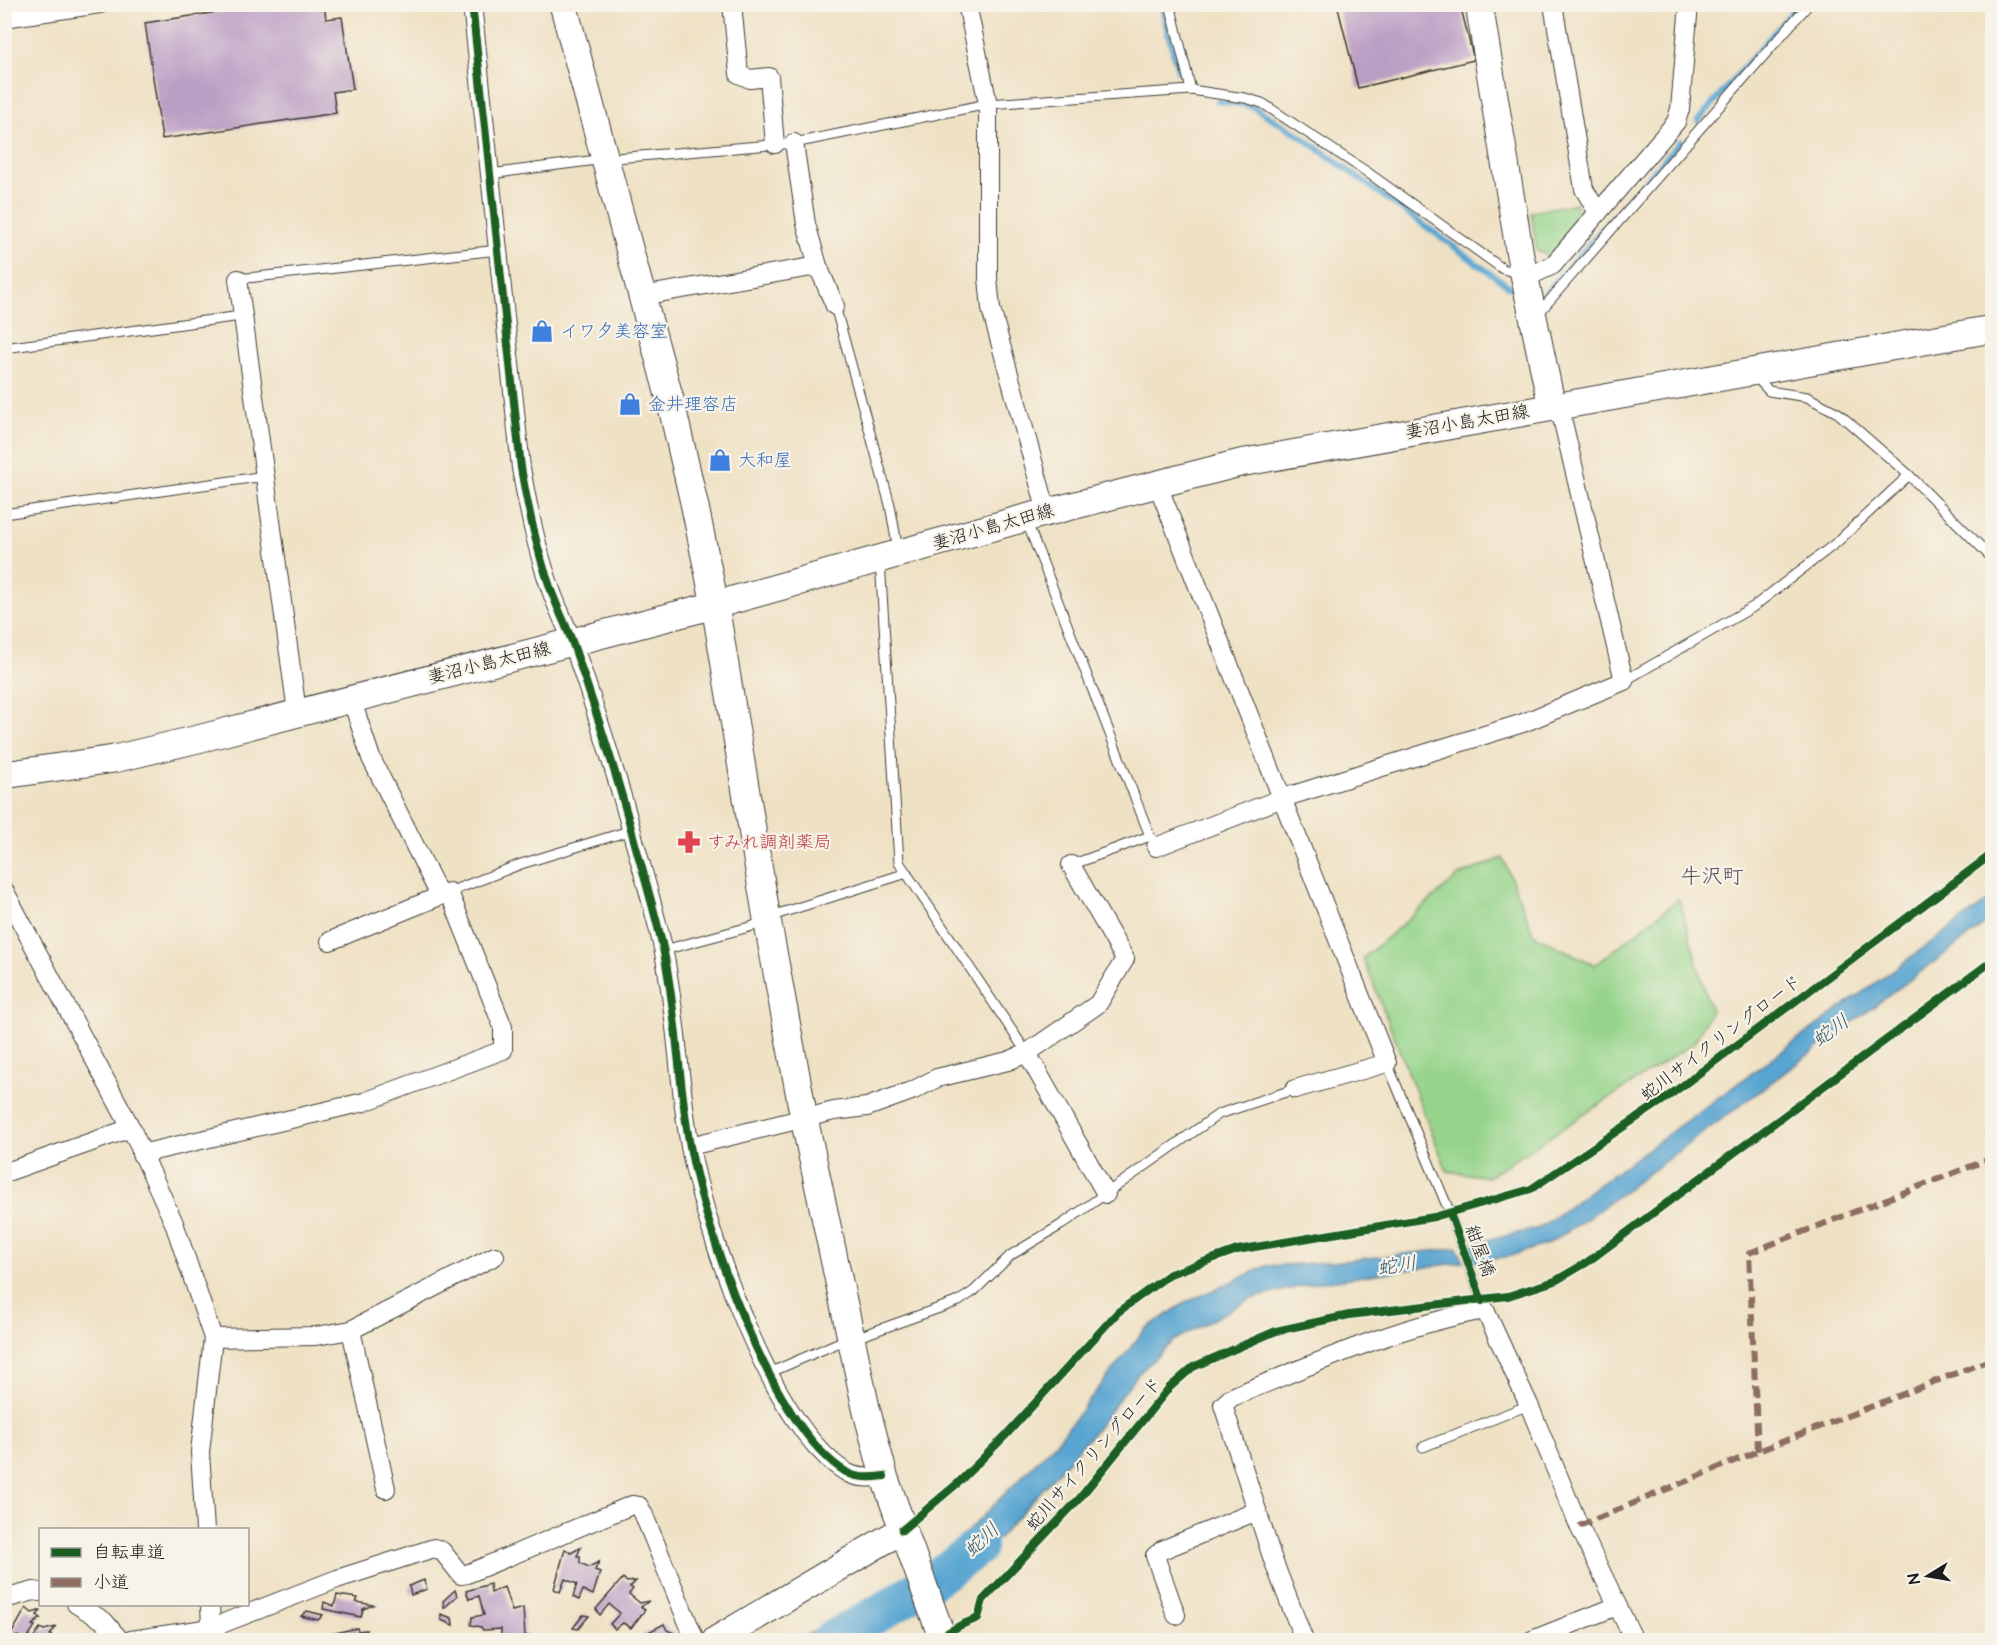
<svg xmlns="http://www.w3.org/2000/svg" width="1997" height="1645" viewBox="0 0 1997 1645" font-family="'Architects Daughter','Klee One',sans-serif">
<rect width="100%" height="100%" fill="#f7f3e8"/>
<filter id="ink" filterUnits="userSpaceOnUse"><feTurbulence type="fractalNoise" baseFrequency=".0167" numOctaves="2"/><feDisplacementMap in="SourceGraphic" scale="12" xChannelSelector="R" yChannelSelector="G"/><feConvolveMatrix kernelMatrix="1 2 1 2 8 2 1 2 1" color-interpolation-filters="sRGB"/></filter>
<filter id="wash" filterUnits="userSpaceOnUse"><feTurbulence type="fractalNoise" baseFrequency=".008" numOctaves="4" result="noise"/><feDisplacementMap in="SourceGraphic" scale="24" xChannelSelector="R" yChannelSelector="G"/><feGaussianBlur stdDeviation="1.35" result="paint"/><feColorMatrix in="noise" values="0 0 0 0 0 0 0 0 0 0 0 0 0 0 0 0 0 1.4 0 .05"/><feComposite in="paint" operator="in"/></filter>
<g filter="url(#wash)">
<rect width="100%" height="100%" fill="#efe1c4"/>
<!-- green -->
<g fill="#95d48a" stroke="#587853" stroke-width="1.5">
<polygon points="1577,203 1577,221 1550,257 1537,251 1531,212"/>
<polygon points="1503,858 1534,935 1595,965 1679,899 1711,1011 1694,1043 1488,1177 1447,1171 1363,958 1460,875"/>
</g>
<!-- water -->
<g fill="#58a5d1" stroke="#3a6076" stroke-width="1.5">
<polygon points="1992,898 1992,919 1588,1218 1548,1244 1510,1256 1472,1262 1467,1245 1539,1228"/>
<polygon points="1457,1248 1464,1262 1314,1283 1250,1299 1173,1341 1136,1376 1095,1431 993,1544 940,1586 932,1562 951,1548 1059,1439 1145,1329 1185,1303 1266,1266 1333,1262"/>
<polygon points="893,1588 903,1615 854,1640 798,1640"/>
</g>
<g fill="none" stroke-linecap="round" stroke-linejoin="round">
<!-- stream -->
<g stroke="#58a5d1" stroke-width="6">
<polyline points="1161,4 1178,71"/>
<polyline points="1218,101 1251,106 1295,132 1511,288"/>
<polyline points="1698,121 1799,4"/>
<polyline points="1542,297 1681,141"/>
</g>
<!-- river -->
<path stroke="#58a5d1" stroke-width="38" d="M830 1640C882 1613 931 1583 978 1547"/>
</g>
<g id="blocks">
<!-- building -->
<g fill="#bb9ec4">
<polygon points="271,4 324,4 326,19 342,17 353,89 333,92 336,113 162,139 145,23"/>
<polygon points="1337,4 1460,4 1474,60 1358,88"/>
<polygon points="581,1547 577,1556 580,1556 580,1563 589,1567 599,1562 595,1570 600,1572 593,1595 583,1590 579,1600 573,1597 577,1584 565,1579 560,1592 554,1589 565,1549 571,1553"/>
<polygon points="623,1578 627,1582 636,1581 630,1587 633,1589 629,1594 640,1603 649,1601 641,1607 645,1610 631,1628 623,1623 615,1629 610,1624 620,1613 609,1604 600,1615 596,1609"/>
<polygon points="424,1580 427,1589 411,1595 409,1586"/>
<polygon points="490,1584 491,1593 504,1587 512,1611 523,1608 525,1636 539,1636 539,1640 501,1640 501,1629 483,1630 481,1627 471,1625 472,1617 484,1615 479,1596 469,1599 466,1591"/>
<polygon points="455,1590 457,1596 444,1608 443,1601"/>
<polygon points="337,1595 358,1598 356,1602 373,1605 363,1609 361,1617 323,1609 324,1602 334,1606"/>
<polygon points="26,1608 32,1613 42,1610 37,1615 41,1618 32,1625 35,1626 26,1640 17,1636 15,1640 8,1640"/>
<polygon points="307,1611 323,1615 318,1620 301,1616"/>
<polygon points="441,1614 452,1618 453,1625 441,1620"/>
<polygon points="583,1615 589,1616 578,1629 573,1628"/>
<polygon points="664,1624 667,1630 678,1635 669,1635 669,1639 664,1640 633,1640"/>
<polygon points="56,1627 50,1635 55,1638 54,1640 32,1640 40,1628 44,1630"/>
<polygon points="357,1628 358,1631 367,1630 361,1640 337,1640 335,1633"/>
</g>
</g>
</g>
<g filter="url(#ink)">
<use href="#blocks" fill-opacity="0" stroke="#3c3a35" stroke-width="1.5"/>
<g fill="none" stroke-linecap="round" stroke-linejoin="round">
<!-- lane casing -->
<g stroke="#3c3a35" stroke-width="11">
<g id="lane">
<polyline points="1170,4 1191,90"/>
<polyline points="490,174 604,159 794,143 988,104 1191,90 1245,98 1262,103 1367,172 1503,269 1522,274"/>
<polyline points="238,279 498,250"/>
<polyline points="835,306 890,505 898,550"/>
<polyline points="1536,311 1543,308 1809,4"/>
<polyline points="4,348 241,316"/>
<polyline points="1755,376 1769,391 1807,397 1838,413 1909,475 1992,558"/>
<polyline points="4,514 265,476"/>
<polyline points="1026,520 1150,836"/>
<polyline points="880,561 899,862 1027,1053"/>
<polyline points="1624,681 1753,607 1836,543 1909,475"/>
<polyline points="1071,865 1150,836 1152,839"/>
<polyline points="449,892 521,864 632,830"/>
<polyline points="664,950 753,926 781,913 907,873"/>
<polyline points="1387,1063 1450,1213 1485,1310"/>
<polyline points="769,1373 849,1338 861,1336 959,1301 974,1291 1011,1255 1061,1225 1219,1114 1295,1089"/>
<polyline points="1423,1447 1529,1405"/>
</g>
</g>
<!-- street casing -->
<g stroke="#3c3a35" stroke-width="20">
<g id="street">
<path d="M472 4 521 468C528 508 536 548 550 587 556 606 566 624 573 644 595 708 617 774 634 840 644 876 655 912 663 948 677 1013 678 1081 690 1146 705 1230 771 1427 846 1472 857 1479 871 1478 884 1476"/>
<polyline points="732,4 739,74 750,79 769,77 775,144"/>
<polyline points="967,4 988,104 988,278 991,309 1047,512"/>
<polyline points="1553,4 1584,189 1598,213"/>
<polyline points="4,18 100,4"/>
<polyline points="794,143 806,224 818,266 835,306"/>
<polyline points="1524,275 1536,273 1553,265 1676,122 1680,109 1689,4"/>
<polyline points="238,279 297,712"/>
<polyline points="641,296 818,266"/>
<polyline points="1157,483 1387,1063 1295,1089"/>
<polyline points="1156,847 1280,799 1523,723 1624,681 1562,418 1552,407"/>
<polyline points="4,890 131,1128 174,1223 213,1338 200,1452 205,1530"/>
<polyline points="330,941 440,896"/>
<polyline points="1027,1053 1106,1194"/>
<polyline points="690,1146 834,1111 867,1107 914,1090 937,1078 1008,1061 1027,1053 1098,1004 1125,959 1071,865"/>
<polyline points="141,1154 364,1102 503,1050 503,1027 449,892 440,896 371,758 351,698"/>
<polyline points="4,1173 131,1128"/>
<polyline points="351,1330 386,1489"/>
<polyline points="213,1338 316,1336 351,1330 495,1256"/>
<polyline points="4,1599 34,1591 40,1592"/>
<polyline points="76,1604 104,1621 120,1640"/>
<polyline points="210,1604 211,1628"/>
<polyline points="1176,1615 1155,1556 1162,1550 1257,1511"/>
<polyline points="131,1640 211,1628 337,1579 434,1548 442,1551 461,1575 467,1574 632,1505 639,1506 643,1513 695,1640"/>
<path d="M1304 1640 1273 1560 1223 1405 1232 1397C1314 1364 1397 1326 1485 1310L1529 1405 1579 1526 1634 1640"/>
<polyline points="1532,1640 1617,1606"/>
</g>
</g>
<!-- secondary casing -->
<g stroke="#3c3a35" stroke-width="29">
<g id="secondary">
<polyline points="563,4 671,403 695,507 715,605 767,919 804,1118 866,1408 884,1476 943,1640"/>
<polyline points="1479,4 1520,255 1552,407"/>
<polyline points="4,775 114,759 202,738 715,605 1025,518 1240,463 1992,329"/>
<polyline points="716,1640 902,1530"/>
</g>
</g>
<!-- lane -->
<use href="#lane" stroke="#fff" stroke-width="9"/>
<!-- street -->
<use href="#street" stroke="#fff" stroke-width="18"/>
<!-- secondary -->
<use href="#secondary" stroke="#fff" stroke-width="27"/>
<!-- quiet -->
<g stroke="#8d6e63" stroke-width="6" stroke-dasharray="12 6" stroke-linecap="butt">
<polyline points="1758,1451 1749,1253 1992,1158"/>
<polyline points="1579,1526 1751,1454 1992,1359"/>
</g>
<!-- cycleway casing -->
<g stroke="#f7f3e8" stroke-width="11">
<g id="cycleway">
<path d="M472 4 521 468C528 508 536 548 550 587 556 606 566 624 573 644 595 708 617 774 634 840 644 876 655 912 663 948 677 1013 678 1081 690 1146 705 1230 771 1427 846 1472 857 1479 871 1478 884 1476"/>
<polyline points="1450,1213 1482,1301"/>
<polyline points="902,1530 958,1483 1005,1436 1118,1312 1170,1274 1237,1250 1434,1217 1531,1189 1662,1101 1992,854"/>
<polyline points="935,1640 961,1625 978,1618 983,1600 1079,1499 1169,1388 1193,1367 1276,1331 1349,1315 1508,1296 1555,1281 1586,1263 1992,961"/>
</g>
</g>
<!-- cycleway -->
<use href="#cycleway" stroke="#1b5e20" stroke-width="8"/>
</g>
</g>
<!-- icons -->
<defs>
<g id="shop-bare" transform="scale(1.8)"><path d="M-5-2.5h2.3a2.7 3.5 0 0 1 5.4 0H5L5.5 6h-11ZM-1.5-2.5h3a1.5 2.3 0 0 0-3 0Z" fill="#3f7fe0" stroke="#f7f3e8" stroke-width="2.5" paint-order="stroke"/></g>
<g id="pharmacy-bare" transform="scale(1.8)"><path d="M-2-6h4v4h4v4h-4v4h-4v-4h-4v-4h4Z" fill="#e0444e" stroke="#f7f3e8" stroke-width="2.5" paint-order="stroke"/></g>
</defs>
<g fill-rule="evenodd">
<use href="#shop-bare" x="542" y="331"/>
<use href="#shop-bare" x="630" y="404"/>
<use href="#shop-bare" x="720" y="460"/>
<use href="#pharmacy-bare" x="689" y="842"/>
</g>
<g text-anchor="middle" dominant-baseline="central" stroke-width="4.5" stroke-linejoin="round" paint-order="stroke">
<!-- shop labels -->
<g font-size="18" fill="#366cbe" stroke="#f7f3e8" text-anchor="start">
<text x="560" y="331">イワ夕美容室</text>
<text x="648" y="404">金井理容店</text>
<text x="738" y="460">大和屋</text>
</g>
<!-- street labels -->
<g font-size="18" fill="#1c1c1c" stroke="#f7f3e8">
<text transform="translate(1467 422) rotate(-10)">妻沼小島太田線</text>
<text transform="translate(993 527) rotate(-16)">妻沼小島太田線</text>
<text transform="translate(489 663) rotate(-14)">妻沼小島太田線</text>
<text transform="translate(1721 1038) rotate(-37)">蛇川サイクリングロード</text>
<text transform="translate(1480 1251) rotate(70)">紺屋橋</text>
<text transform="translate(1094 1454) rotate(-49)">蛇川サイクリングロード</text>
</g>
<!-- health labels -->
<g font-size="18" fill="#be3a42" stroke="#f7f3e8" text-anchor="start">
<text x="707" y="842">すみれ調剤薬局</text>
</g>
<!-- water labels -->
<g font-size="20" font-style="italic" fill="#375a6d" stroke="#f7f3e8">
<text transform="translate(1831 1031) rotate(-36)">蛇川</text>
<text transform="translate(1397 1266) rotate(-8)">蛇川</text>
<text transform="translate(982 1540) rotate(-43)">蛇川</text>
</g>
<!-- quarter labels -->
<g font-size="21" fill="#544a57" stroke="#f7f3e8">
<text x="1712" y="876">牛沢町</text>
</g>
</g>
<!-- margin -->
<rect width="1997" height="1645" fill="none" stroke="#f7f3e8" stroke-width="24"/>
<!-- legend -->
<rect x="39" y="1528" width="210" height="78" fill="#f7f3e8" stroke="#9f9d96" stroke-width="1.5"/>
<rect x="51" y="1548" width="30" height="9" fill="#1b5e20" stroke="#9f9d96" stroke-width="1.5"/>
<text x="93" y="1558" font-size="18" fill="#1c1c1c">自転車道</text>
<rect x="51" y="1578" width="30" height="9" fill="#8d6e63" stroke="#9f9d96" stroke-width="1.5"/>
<text x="93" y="1588" font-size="18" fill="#1c1c1c">小道</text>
<!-- north arrow -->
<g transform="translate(1928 1576) rotate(259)" stroke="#f7f3e8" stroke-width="4.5" paint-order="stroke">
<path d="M0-4.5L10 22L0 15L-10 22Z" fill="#1c1c1c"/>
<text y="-9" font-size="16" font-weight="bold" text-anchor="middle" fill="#1c1c1c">N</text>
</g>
</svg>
